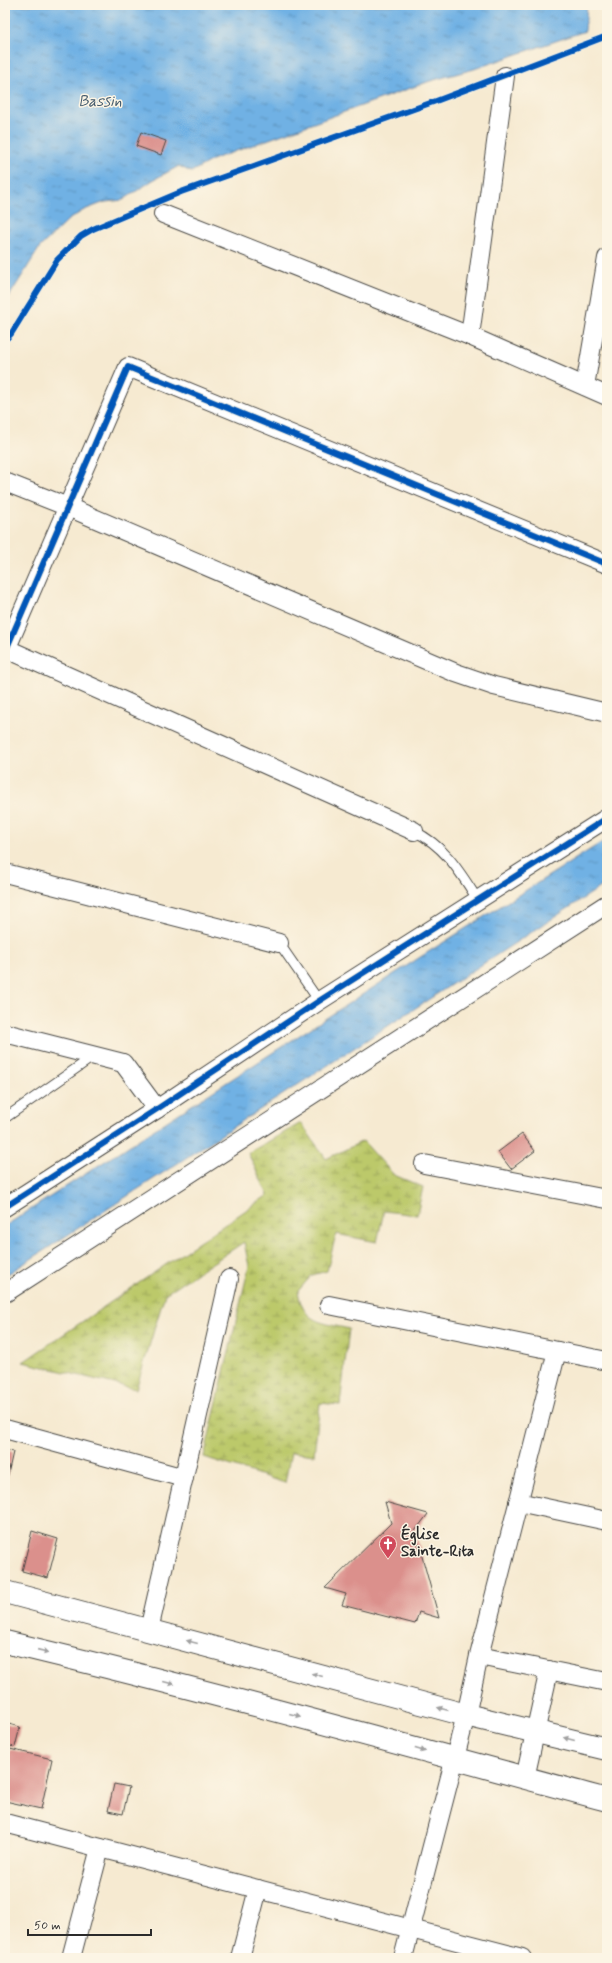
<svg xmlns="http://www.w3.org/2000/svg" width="612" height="1963" viewBox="0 0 612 1963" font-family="Mynerve,sans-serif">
<defs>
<pattern id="wetland-marsh" width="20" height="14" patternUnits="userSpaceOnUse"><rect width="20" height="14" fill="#bcc96b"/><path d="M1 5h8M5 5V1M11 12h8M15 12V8" fill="none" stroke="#99a358"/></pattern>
<pattern id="water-ripples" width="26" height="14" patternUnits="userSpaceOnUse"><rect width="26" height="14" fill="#6fb1e4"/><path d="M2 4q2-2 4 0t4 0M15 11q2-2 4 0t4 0" fill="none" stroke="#5b90b9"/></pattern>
</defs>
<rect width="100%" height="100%" fill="#fcf5e5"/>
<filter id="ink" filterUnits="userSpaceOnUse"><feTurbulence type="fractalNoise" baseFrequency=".025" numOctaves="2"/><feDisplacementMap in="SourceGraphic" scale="8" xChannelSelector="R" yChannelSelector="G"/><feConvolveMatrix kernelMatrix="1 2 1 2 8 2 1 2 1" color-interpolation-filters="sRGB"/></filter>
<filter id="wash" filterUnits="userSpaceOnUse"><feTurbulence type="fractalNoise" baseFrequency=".012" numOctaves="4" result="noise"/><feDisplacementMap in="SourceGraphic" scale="16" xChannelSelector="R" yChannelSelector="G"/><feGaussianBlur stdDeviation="0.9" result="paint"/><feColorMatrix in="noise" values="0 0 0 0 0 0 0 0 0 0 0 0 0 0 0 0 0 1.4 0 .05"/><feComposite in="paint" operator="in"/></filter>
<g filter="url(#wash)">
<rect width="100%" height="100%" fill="#f6ead1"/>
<!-- wetland -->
<path fill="url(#wetland-marsh)" stroke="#747a4b" d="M301 1123 326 1159 363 1141 394 1175 423 1187 417 1215 384 1211 377 1242 336 1234 327 1271 312 1275 298 1291C303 1324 322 1322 349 1329L340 1405 320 1403 314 1455 291 1452 285 1483 204 1457 249 1266 244 1242 165 1294 136 1389 23 1362 268 1195 248 1153Z"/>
<!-- water -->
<g fill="url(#water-ripples)" stroke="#4d6e88">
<polygon points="5,5 587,5 585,31 474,69 430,81 214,159 191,172 179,166 153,180 123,200 105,202 84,210 68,220 40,247 5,303"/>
<polygon points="607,839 607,883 5,1276 5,1226 425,954"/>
</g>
<g id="blocks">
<!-- building -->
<g fill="#db908c">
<polygon points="141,132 166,141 161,155 136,146"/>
<polygon points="522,1134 535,1151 511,1169 498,1152"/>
<polygon points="5,1450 13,1452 6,1483 5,1483"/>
<polygon points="385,1502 428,1514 415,1531 439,1618 419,1612 415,1624 342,1605 346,1594 325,1588 391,1523"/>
<polygon points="32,1531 58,1539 48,1578 22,1571"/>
<polygon points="5,1723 20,1727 15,1747 5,1745"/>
<polygon points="10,1749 52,1759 41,1809 5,1801 5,1773"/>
<polygon points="114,1784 129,1787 123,1814 108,1811"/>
</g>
</g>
</g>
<g filter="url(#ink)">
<use href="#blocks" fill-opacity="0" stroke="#494844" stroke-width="1"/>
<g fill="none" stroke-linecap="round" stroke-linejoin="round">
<!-- lane casing -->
<g stroke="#494844" stroke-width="11">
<g id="lane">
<path d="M414 831C446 847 459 871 478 900"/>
<polyline points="279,943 319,1001"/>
<polyline points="5,1118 94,1056"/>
</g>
</g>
<!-- street casing -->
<g stroke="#494844" stroke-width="20">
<g id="street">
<polyline points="163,214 470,336 607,396"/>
<polyline points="470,336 505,76"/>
<polyline points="585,386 607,258"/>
<polyline points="5,482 68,507 456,673 494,686 607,713"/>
<polyline points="5,648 414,831"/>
<polyline points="5,652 128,367 607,564"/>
<polyline points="5,873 279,943"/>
<polyline points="5,1033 123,1063 157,1109"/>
<polyline points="424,1164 607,1199"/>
<polyline points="5,1207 157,1109 319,1001 607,818"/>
<polyline points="5,1293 607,904"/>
<polyline points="329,1305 607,1361"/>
<polyline points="5,1429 184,1478"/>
<polyline points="518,1502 607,1521"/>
<polyline points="149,1630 229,1279"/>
<polyline points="479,1656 607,1682"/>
<polyline points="525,1778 549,1670"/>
<polyline points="5,1823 522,1958"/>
<polyline points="71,1958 100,1848"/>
<polyline points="240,1958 258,1889"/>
<polyline points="403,1958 466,1715 479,1656 557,1351"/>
</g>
</g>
<!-- secondary casing -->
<g stroke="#494844" stroke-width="24">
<g id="secondary">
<polyline points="5,1592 466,1715 607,1749"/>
<path d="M5 1642C207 1690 407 1746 607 1800"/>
</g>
</g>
<!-- lane -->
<use href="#lane" stroke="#fff" stroke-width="9"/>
<!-- street -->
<use href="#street" stroke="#fff" stroke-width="18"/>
<!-- secondary -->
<use href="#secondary" stroke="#fff" stroke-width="22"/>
<!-- cycleway casing -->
<g stroke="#fcf5e5" stroke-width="8">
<g id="cycleway">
<polyline points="5,340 11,334 57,260 81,236 93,229 181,192 436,101 607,36"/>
<polyline points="5,652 128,367 607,564"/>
<polyline points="5,1207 157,1109 319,1001 607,818"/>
</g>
</g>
<!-- cycleway -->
<use href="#cycleway" stroke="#0057b8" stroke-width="6"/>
</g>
<!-- one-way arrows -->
<defs><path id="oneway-solid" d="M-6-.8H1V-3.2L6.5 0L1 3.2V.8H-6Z"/></defs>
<g fill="#a0a0a0">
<use href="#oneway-solid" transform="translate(192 1642) rotate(-165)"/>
<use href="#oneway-solid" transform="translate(43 1651) rotate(13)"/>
<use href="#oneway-solid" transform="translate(317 1675) rotate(-165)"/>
<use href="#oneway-solid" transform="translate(169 1683) rotate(14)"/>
<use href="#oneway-solid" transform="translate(443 1709) rotate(-165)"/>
<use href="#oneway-solid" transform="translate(295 1715) rotate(14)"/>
<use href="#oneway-solid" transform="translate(569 1739) rotate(-165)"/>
<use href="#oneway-solid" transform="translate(420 1750) rotate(16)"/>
</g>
</g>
<!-- icons -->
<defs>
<g id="church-pin" transform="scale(0.9)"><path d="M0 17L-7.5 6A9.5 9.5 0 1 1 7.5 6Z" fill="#d1495b" stroke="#fcf5e5"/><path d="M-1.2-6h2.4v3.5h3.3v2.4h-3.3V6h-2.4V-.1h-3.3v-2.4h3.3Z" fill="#fff"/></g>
</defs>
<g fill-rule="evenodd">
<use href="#church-pin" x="388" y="1544"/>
</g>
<g text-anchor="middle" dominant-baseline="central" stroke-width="3" stroke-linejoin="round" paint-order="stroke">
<!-- poi labels -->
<g font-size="15" font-weight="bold" fill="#2b2b2b" stroke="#fcf5e5" text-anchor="start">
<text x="401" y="1535">Église<tspan x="401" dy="17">Sainte-Rita</tspan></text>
</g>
<!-- water labels -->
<g font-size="16" font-style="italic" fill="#435a6c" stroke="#fcf5e5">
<text x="100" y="101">Bassin</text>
</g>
</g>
<!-- margin -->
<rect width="612" height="1963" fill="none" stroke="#fcf5e5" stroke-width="20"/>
<!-- scale -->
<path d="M28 1929v6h123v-6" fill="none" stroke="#2b2b2b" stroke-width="2"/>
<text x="34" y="1929" font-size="12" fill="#2b2b2b" stroke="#fcf5e5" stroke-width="3" paint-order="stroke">50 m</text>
</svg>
